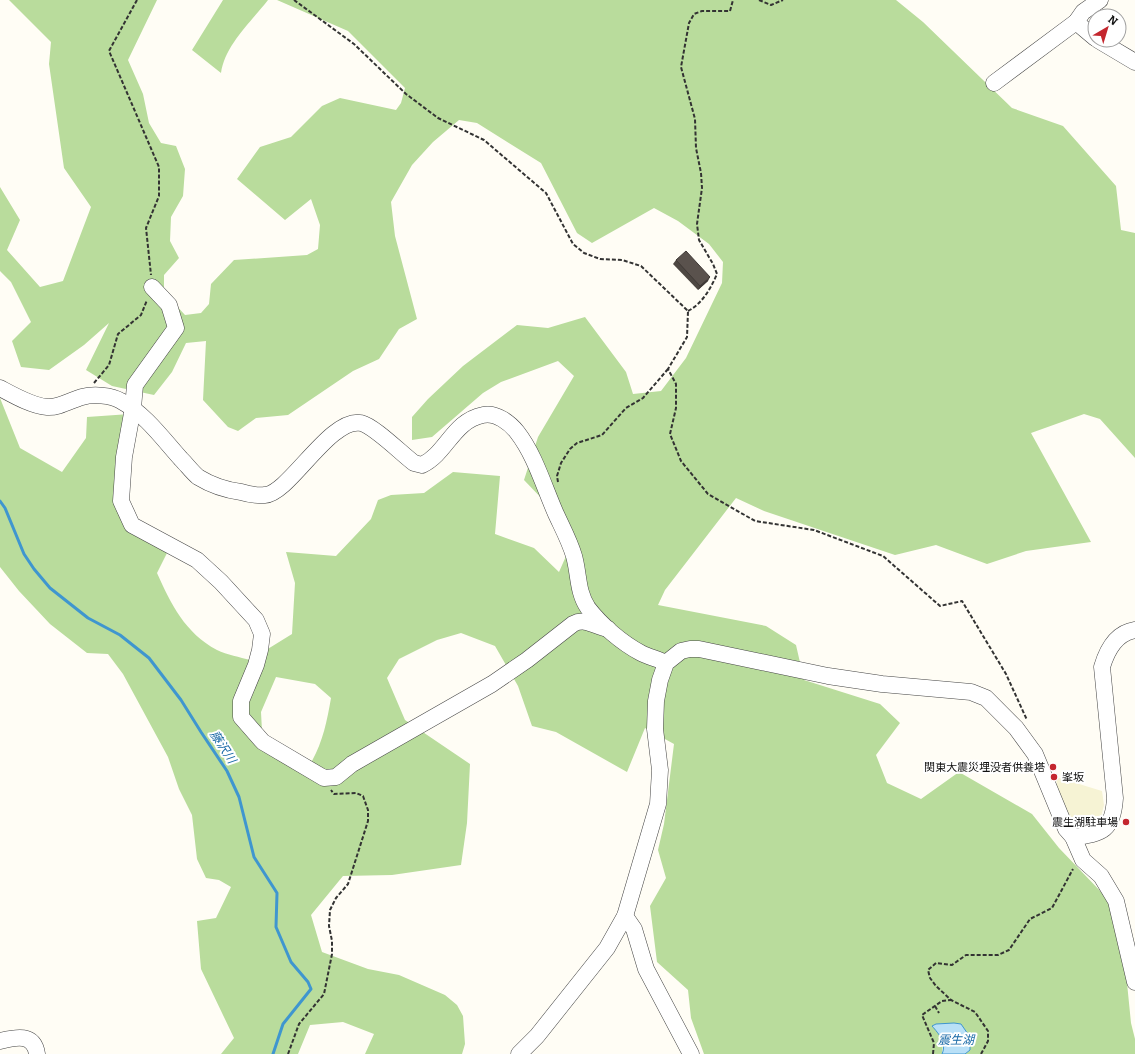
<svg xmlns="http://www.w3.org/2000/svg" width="1135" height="1054" viewBox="0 0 1135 1054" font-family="Bitter,'Noto Sans JP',serif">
<rect width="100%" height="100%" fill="#fffdf5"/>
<!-- farmland -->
<polygon fill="#f6f3d4" points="1056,777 1102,791 1104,805 1101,817 1087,826 1082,827 1075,824 1066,810 1057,786"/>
<!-- forest -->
<g fill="#b9dc9c" fill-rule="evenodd">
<path d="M9 0H157L128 60 143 94 149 123 161 143 176 146 185 169 183 196 171 217 170 241 179 258 164 275V292L185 315 201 313 209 304 211 284 234 260 307 255 318 249 320 225 311 199 285 220 237 179 260 147 291 137 322 106 340 98 396 110 401 103 405 88 348 31 277 0H896L923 22 1012 108 1063 126 1116 186 1121 230 1135 233V458L1100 419 1084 414 1031 433 1091 542 1026 551 987 564 936 545 895 555 764 511 736 498 665 590 658 605 766 626 796 645 804 680 880 704 900 723 876 755 887 783 921 799 959 772 1032 814 1059 848 1104 895 1121 923 1131 1023 1135 1039V1054H965L970 1050 942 1024H936L943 1042 942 1054H704L691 1018 688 990 657 962 650 906 666 878 658 850 664 824 674 744 645 728 627 772 556 732 532 726 518 686 495 646 461 633 437 640 399 659 387 678 405 720 470 764 467 823 461 865 392 875 343 876 311 915 322 952 368 969 399 975 445 995 457 1005 463 1016 465 1044 462 1054H365L374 1034 343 1022 310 1025 298 1054H221L234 1038 201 969 197 921 216 918 231 887 219 880 206 878 197 859 192 815 179 789 168 757 123 674 108 654 87 653 50 624 19 591 0 567V398L20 448 62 472 86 438 87 417 130 414 117 505 168 551 157 573C171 604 185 633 217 650 227 655 240 657 250 660L292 634 295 583 286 552 336 556 371 519 378 500 391 495 424 493 453 472 500 476 495 534 534 548 559 572 574 538 547 504 524 480 538 437 574 376 558 361 501 382 483 393 432 437 412 440V417L428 399 463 366 517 325 548 328 585 317 626 372 633 394 661 391 686 358 722 283 723 262 709 244 678 221 654 208 592 243 577 233 541 163 477 123 459 120 433 142 412 165 391 202 395 236 417 319 399 329 379 359 353 371 288 415 256 418 238 431 228 427 203 400 206 341 186 343 172 372 154 395 112 386 86 370 109 323 84 345 49 370 21 367 12 341 31 322 11 282 0 271V187L20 220 7 250 40 287 63 281 91 207 64 168 49 64 51 42ZM276 677 315 684 331 698C327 721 323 741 312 761L283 748 262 731 261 712Z"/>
<path d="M223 0H268C251 22 225 45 221 73L192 50Z"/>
</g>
<!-- water -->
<path fill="#b9e0f7" stroke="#3f96cf" d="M954 1023 961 1024 970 1037V1050L965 1054H942C947 1043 939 1034 932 1026L936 1024Z"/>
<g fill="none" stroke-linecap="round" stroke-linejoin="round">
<!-- stream -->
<polyline stroke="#3f96cf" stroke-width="3" points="0,501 5,508 24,554 34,569 50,588 88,618 120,635 149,658 181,700 201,732 227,771 239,797 254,857 277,893 276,927 291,962 308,982 311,989 283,1024 273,1054"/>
<!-- minor casing -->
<g stroke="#444" stroke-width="17">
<g id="minor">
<polyline points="1076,22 1095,38"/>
<polyline points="1098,40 1135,62"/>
<polyline points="994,83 1076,22 1083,12 1100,0"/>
<path d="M152 287 169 305 176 328 135 385 133 408 124 457 121 501 132 525 197 560 221 582 256 620 262 634 260 650 256 665 241 701V717L263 742 324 778 336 777 352 764 492 684 527 660 573 624C586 617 595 627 608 629"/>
<path d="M0 388C13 395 32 406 47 407 59 408 71 400 82 397 93 394 111 395 121 401 145 414 163 439 181 459 187 465 192 472 198 477 211 485 226 490 241 492 248 494 257 496 265 495 289 494 330 417 361 423 374 426 402 454 414 463L422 465C447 453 453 421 483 415 496 412 510 423 517 432 535 455 544 487 556 514 562 527 570 542 574 556 579 573 577 592 588 608 601 625 622 643 641 653 649 657 658 659 666 663"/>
<path d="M1073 837C1103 834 1113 830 1115 798L1102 667C1107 650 1116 633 1135 630"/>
<polyline points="625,916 634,929 646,969 691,1054"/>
<path d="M0 1041C16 1037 34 1033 37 1054"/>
<polyline points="519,1054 537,1036 607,948 625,916 658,804 660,770 655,729 656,701 660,680 666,663 681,651 690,649 699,649 828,676 882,684 971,692 986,698 1016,728 1035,754 1066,829 1073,837 1083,860 1101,876 1116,901 1135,982"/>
</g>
</g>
<!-- path -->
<g stroke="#333" stroke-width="2" stroke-dasharray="4 2" stroke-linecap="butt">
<polyline points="137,0 109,51 159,167 159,196 146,228 151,275"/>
<polyline points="294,0 354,44 406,94 438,118 484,140 546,193 573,244 584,253 600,259 622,260 641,266 688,311 687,337 668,369 676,384 676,408 670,434 681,461 708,494 755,521 814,530 883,556 940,606 962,601 1006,674 1027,720"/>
<polyline points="759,0 771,5 783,0"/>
<path d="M688 311C702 304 711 288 717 274L713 264 699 240 697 224 702 188 701 173 696 148 695 119 681 67 689 23 694 14 702 11H730L733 0"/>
<polyline points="94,383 109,365 118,334 141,315 147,300"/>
<polyline points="558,482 557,476 561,463 570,449 577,443 602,435 626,408 643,398 668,369"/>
<polyline points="935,1006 939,1013"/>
<polyline points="288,1054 299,1024 324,994 332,954 332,941 329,926 330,910 336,898 348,884 368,821 368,810 363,796 356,793 334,794 331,790"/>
<polyline points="933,1054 934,1043 922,1015 942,1001 951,1000"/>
<polyline points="981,1054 988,1041 988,1031 975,1012 951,1000 936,986 930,978 928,970 936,963 952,965 966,955 998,955 1009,950 1030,919 1052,908 1073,869"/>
</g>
<!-- minor -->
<use href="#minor" stroke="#fff" stroke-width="16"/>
</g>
<!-- wall -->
<polygon fill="#4d4742" points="676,260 708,281 698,290 673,264"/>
<!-- shaded-wall -->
<polygon fill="#3f3936" points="710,277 708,281 698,290 700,286"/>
<!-- building -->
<polygon fill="#5a524d" stroke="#3f3936" points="686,251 710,277 700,286 676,260"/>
<!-- markers -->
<g fill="#c4262e" stroke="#fff" stroke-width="1.5">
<circle cx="1053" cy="767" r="4"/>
<circle cx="1054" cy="777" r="4"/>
<circle cx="1126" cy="822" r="4"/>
</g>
<g text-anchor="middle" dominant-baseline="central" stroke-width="4" stroke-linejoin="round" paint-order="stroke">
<!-- poi labels -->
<g font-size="11" fill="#111" stroke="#fff" text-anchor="end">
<text x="1045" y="767">関東大震災埋没者供養塔</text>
<text x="1062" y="777" text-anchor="start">峯坂</text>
<text x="1118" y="822">震生湖駐車場</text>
</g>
<!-- water labels -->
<g font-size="12" font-style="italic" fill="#1768a6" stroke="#fff">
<text transform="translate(223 747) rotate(57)">藤沢川</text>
<text x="956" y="1040">震生湖</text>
</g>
</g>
<!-- north arrow -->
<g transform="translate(1107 28) rotate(38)"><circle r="19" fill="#ffffff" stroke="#a0a0a0"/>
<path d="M0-3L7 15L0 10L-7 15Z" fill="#c4262e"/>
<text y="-6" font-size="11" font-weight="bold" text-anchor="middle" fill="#111111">N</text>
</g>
</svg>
